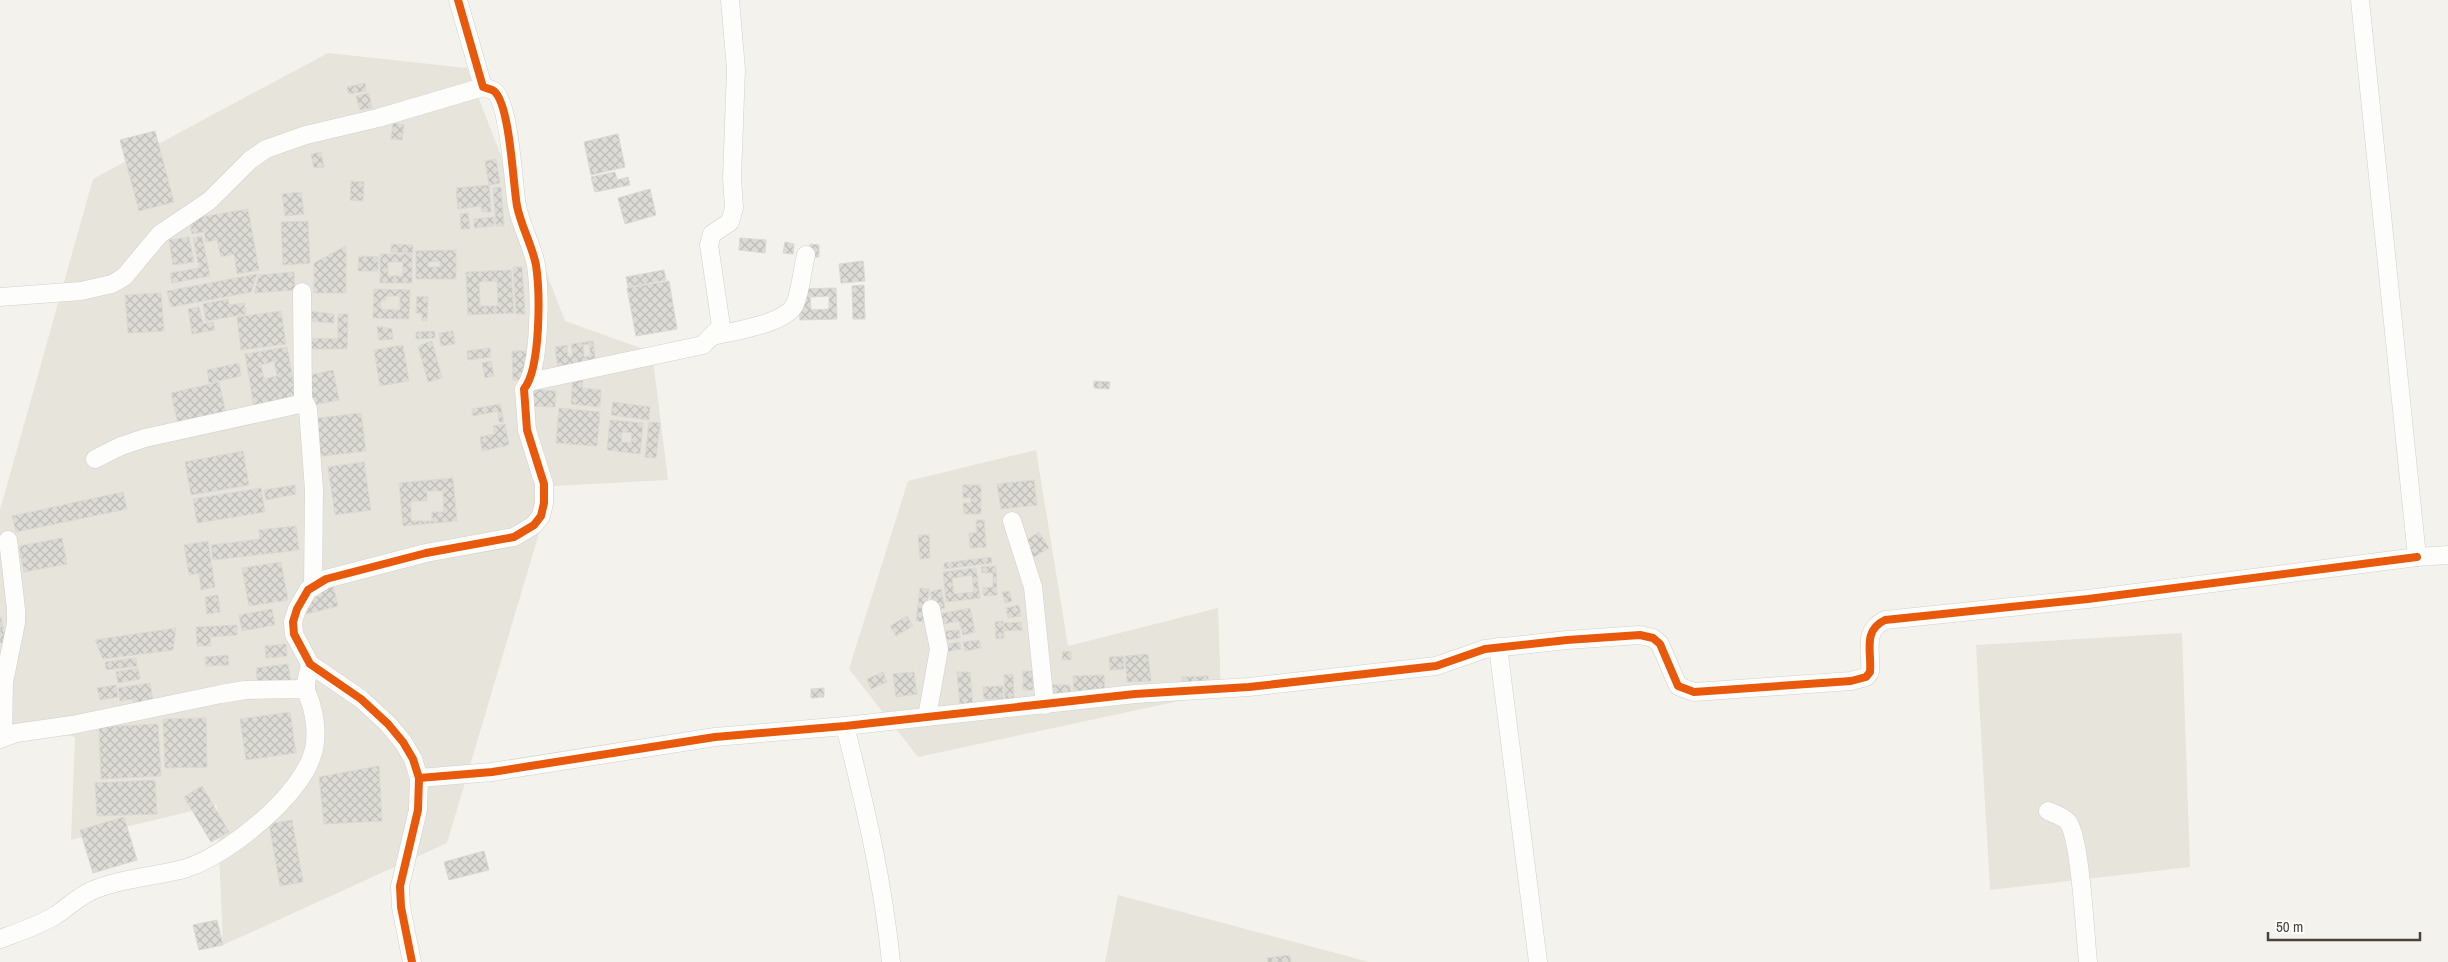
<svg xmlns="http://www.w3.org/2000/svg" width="2448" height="962" viewBox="0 0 2448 962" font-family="'Archivo Narrow',sans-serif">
<defs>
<pattern id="building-cross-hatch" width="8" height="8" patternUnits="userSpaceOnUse" patternTransform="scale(1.25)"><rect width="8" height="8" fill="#dddbd5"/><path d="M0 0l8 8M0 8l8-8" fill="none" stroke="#bfbdb8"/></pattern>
</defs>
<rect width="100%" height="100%" fill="#f3f2ed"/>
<!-- residential -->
<g fill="#e7e4db">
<polygon points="328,53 467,68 565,321 652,352 668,480 553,486 447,843 223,945 217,805 71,840 75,737 0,725 0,510 93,179"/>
<polygon points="1036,450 1068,646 1218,608 1221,692 918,757 849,669 908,481"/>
<polygon points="2182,633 2190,867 1990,890 1976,645"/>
<polygon points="1118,895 1369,962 1105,962"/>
</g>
<!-- building -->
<g fill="url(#building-cross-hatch)" stroke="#dbd9d3" fill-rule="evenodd">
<polygon points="365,83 366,91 349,94 347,87"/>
<polygon points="369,93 372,108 360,110 356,96"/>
<polygon points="393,123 404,125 402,140 391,139"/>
<polygon points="155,131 174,202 139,211 120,140"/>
<polygon points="618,134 625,167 591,175 584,142"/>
<polygon points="321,152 324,167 314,168 311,154"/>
<polygon points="496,159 500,183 489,185 485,161"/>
<polygon points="615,172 617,180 628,177 630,185 595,192 591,177"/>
<polygon points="351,181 364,182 363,201 350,200"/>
<polygon points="489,185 491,212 482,212 481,206 458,209 456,188"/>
<polygon points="501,187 504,226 496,226 493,188"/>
<polygon points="650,189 656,215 625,224 618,198"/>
<polygon points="301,192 304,214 285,216 282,194"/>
<polygon points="248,209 259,270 237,274 234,254 221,257 217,240 206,242 204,232 192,234 189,219"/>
<polygon points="468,213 470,229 461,229 460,214"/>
<polygon points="494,217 494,226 474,228 474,219"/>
<polygon points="308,221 310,263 283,265 281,222"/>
<polygon points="202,236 210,276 172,283 170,273 199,268 193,238"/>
<polygon points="189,237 194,262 173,265 169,240"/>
<polygon points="740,238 766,240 765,253 739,250"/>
<polygon points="785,242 794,244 793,254 783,253"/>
<polygon points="391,244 413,245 413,253 391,252"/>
<polygon points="810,244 819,245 819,257 810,257"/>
<polygon points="346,246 346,293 314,293 314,263"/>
<path d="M456 250V279H416V251ZM440 261V267H428V262Z"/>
<path d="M380 254H412V283H380ZM388 262H403V276H388Z"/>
<polygon points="359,256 378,257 378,271 358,271"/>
<polygon points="863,261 865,281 841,283 839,264"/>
<polygon points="513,267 522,267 525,314 516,314"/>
<path d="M511 270 514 313 468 315 466 272ZM497 281 498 306H480L479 282Z"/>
<polygon points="664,270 666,280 628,287 626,277"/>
<polygon points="294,272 295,290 254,293 259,275"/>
<polygon points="257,274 251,292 171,307 167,291"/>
<polygon points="669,281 677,329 636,336 627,288"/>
<polygon points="864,285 865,319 853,319 852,286"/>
<path d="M836 288 837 319 800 320 799 289ZM829 296V309L811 310 810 297Z"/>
<path d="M374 289 410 290 409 319 373 318ZM386 296H400V310L381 309V300H386Z"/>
<polygon points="161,293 164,331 128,333 125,295"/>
<polygon points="417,296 428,297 427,321 422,321 422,314 416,313"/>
<polygon points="228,299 229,305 244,303 246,314 206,321 203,304"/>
<polygon points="199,307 203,324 213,322 215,330 192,334 188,309"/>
<polygon points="281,311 286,344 241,350 237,317"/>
<polygon points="308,311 334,314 334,323 307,321"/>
<polygon points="338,314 348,314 347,349 306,349 306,338 338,339"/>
<polygon points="377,326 392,329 393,339 379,340"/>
<polygon points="435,331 435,338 416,339 416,332"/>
<polygon points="453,331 455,344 441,346 439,333"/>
<polygon points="432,341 442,378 428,382 418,346"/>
<path d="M593 341 596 364 558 369 555 347 567 345 568 357 573 356 571 344ZM589 344 591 356 584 357 583 345Z"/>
<polygon points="403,345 409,381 380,386 374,350"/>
<path d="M287 347 297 400 254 407 245 354ZM274 361 277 376 264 379 261 365Z"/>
<polygon points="490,348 491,357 468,360 467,351"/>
<polygon points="512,351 527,351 527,380 513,380"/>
<polygon points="491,361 494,376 485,378 482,363"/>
<polygon points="239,363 241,376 209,383 207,370"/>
<polygon points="333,370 339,400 312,405 306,376"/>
<polygon points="573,378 583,379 582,388 601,390 600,407 571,404"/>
<polygon points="1094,381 1110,382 1109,389 1094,388"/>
<polygon points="219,382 226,414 178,424 171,393"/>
<polygon points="529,389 556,391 555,407 528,406"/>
<polygon points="613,402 650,407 649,420 611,415"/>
<polygon points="500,404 504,422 499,422 498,411 473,416 472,409"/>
<polygon points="559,408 600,412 597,446 556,443"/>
<polygon points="361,413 366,451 315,457 311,419"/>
<path d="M610 420 643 423 640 454 607 450ZM622 432 632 433 631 443 621 442Z"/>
<polygon points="649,422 660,423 656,458 645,457"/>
<polygon points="505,424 509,445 482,451 480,437 495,434 493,426"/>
<polygon points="243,451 249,485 191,495 185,462"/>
<polygon points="364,462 371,510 335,515 328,467"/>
<path d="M453 478 457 521 403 526 399 483ZM427 491H443L444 512H432V521H411V501H427Z"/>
<polygon points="1034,480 1037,505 1001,509 997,484"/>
<polygon points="295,485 296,494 266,500 264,490"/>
<polygon points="963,485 981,485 981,514 964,514 963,503 971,503 971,498 963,498"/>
<polygon points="261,488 265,512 197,523 193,499"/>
<polygon points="123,492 127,509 16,532 12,516"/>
<polygon points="976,520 984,520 986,547 970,548 969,533 977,533"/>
<polygon points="296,526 299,550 213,560 211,545 260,539 259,530"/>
<polygon points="1039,532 1049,548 1034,557 1024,542"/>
<polygon points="918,535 929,535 930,558 920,559"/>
<polygon points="62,538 67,564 24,572 19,546"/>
<polygon points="208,541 215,587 201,590 199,573 189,575 184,545"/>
<polygon points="991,557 992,563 944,569 944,563"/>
<polygon points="281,562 288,600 249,606 242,568"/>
<polygon points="996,566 997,595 984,596 983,588 993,587 993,573 982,573 981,567"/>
<path d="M976 568 980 598 946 602 943 572ZM972 575 974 592 954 594 952 578Z"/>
<polygon points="333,585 338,606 307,614 304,600 322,595 320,588"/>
<polygon points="920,588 929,589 925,622 916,621"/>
<polygon points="941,589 945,608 934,611 930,592"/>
<polygon points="1009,591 1012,601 1005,603 1002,592"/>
<polygon points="218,595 220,612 207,614 205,597"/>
<polygon points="1019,605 1021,616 1008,618 1006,608"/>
<polygon points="970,608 975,632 963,635 959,621 943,624 940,614"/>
<polygon points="272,609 275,625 242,631 239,615"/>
<polygon points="907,616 913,626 896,636 890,626"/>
<polygon points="1,617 6,643 0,643 0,618"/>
<polygon points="1003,621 1004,638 996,639 995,622"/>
<polygon points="1021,622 1022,630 1004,631 1004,623"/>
<polygon points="237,625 237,635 210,637 211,646 197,646 196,627"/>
<polygon points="176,628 173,650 103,659 95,640"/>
<polygon points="959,630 960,638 946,640 945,631"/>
<polygon points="979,640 981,648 965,651 963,642"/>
<polygon points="960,642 961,649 945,652 944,645"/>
<polygon points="286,644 287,656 266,658 265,646"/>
<polygon points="1063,651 1071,652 1071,660 1062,660"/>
<polygon points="1148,654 1151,681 1127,682 1125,656"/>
<polygon points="228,655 229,665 206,666 205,657"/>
<polygon points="1123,656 1124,669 1110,670 1109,657"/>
<polygon points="136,658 137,666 106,670 105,662"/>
<polygon points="288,664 291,683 258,687 256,668"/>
<polygon points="138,668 140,679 118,683 116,672"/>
<rect x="1023" y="671" width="10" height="19"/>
<polygon points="883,672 887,682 871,689 867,679"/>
<polygon points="914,672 917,694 896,697 893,674"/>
<polygon points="957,672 970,672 973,706 960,707"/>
<polygon points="1013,674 1014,699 1005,700 1004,675"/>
<polygon points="1104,675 1105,691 1074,692 1073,676"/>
<polygon points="1208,676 1209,683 1183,684 1182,677"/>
<polygon points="150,683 154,707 134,710 133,699 120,701 118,688"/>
<polygon points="116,685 118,697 100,700 97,688"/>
<polygon points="1049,685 1070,685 1071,694 1049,694"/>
<polygon points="1003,686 1003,699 984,699 983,687"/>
<polygon points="824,688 824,697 811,698 811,689"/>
<polygon points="290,712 296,753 246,760 240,719"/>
<polygon points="206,718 207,767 165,768 163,719"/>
<polygon points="158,724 161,776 101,779 99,727"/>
<polygon points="379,766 382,821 324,824 319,777"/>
<polygon points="155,780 157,814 97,816 95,783"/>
<polygon points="202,786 229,832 211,842 184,797"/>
<polygon points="124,817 137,860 93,873 80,830"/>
<polygon points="292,820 303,882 280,886 269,824"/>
<polygon points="484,851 489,870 449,880 444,862"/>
<polygon points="217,920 223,945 199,950 193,925"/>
<polygon points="1290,955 1291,962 1268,962 1267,958"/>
</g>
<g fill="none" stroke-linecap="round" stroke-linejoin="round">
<!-- minor casing -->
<g stroke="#d1d0cb" stroke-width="19">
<g id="minor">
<polyline points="2360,0 2417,557 2448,555"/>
<polyline points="302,292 303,399"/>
<polyline points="0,297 81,291 112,284 124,277 160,234 209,201 250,160 266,149 306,135 378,118 483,87"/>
<path d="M713 336C734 331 786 324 795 304 801 290 802 270 806 255"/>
<polyline points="529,382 703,345 721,326 709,245 712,234 730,222 734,208 732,178 736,69 730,0"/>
<polyline points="95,459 121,446 145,438 300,404 303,399 308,409 314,490 313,585"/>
<polyline points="1012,521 1033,587 1045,705"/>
<polyline points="1498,647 1538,962"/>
<polyline points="927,717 939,649 931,609"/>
<path d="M845 726C865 805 883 881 891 962"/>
<polyline points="3,736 4,682 16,623 16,609 8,540"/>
<polyline points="0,739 16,733 72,725 221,694 245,690 306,689"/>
<path d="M419 778 492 772 715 737 845 726 1135 694 1249 687 1436 666 1485 649 1567 640 1640 635 1653 638 1660 644 1678 686 1694 692 1851 681 1866 677 1870 672C1872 652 1862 631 1885 620L2088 599 2417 557"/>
<path d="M2048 811C2055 814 2063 816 2068 822 2081 840 2085 935 2088 962"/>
<path d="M0 939C19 932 38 926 56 915 68 907 78 897 91 891 120 878 155 877 187 868 229 854 304 794 314 749 317 735 315 718 311 704 310 699 307 695 306 690 305 682 309 671 310 664"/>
<path d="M412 962 401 907 400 886 418 810 419 778 413 759 403 742 388 724 361 699 310 664 294 634 293 622 297 609 308 590 326 579 426 553 514 537 534 525 541 516 544 503V484L527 430 524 389C541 368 540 292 536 265 532 245 521 226 517 206 513 184 510 104 494 91 491 89 486 88 483 87L458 0"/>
</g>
</g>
<!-- minor -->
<use href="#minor" stroke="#fdfdfc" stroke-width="18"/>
<!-- cycleway casing -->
<g stroke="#fff" stroke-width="11">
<g id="cycleway">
<path d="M419 778 492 772 715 737 845 726 1135 694 1249 687 1436 666 1485 649 1567 640 1640 635 1653 638 1660 644 1678 686 1694 692 1851 681 1866 677 1870 672C1872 652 1862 631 1885 620L2088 599 2417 557"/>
<path d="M412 962 401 907 400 886 418 810 419 778 413 759 403 742 388 724 361 699 310 664 294 634 293 622 297 609 308 590 326 579 426 553 514 537 534 525 541 516 544 503V484L527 430 524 389C541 368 540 292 536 265 532 245 521 226 517 206 513 184 510 104 494 91 491 89 486 88 483 87L458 0"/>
</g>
</g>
<!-- cycleway -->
<use href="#cycleway" stroke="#e8590c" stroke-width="8"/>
</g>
<!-- scale -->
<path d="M2268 932v8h152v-8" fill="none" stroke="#4a4438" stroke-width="2.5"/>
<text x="2276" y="932" font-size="15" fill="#4a4438" stroke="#ffffff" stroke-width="4" paint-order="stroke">50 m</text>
</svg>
